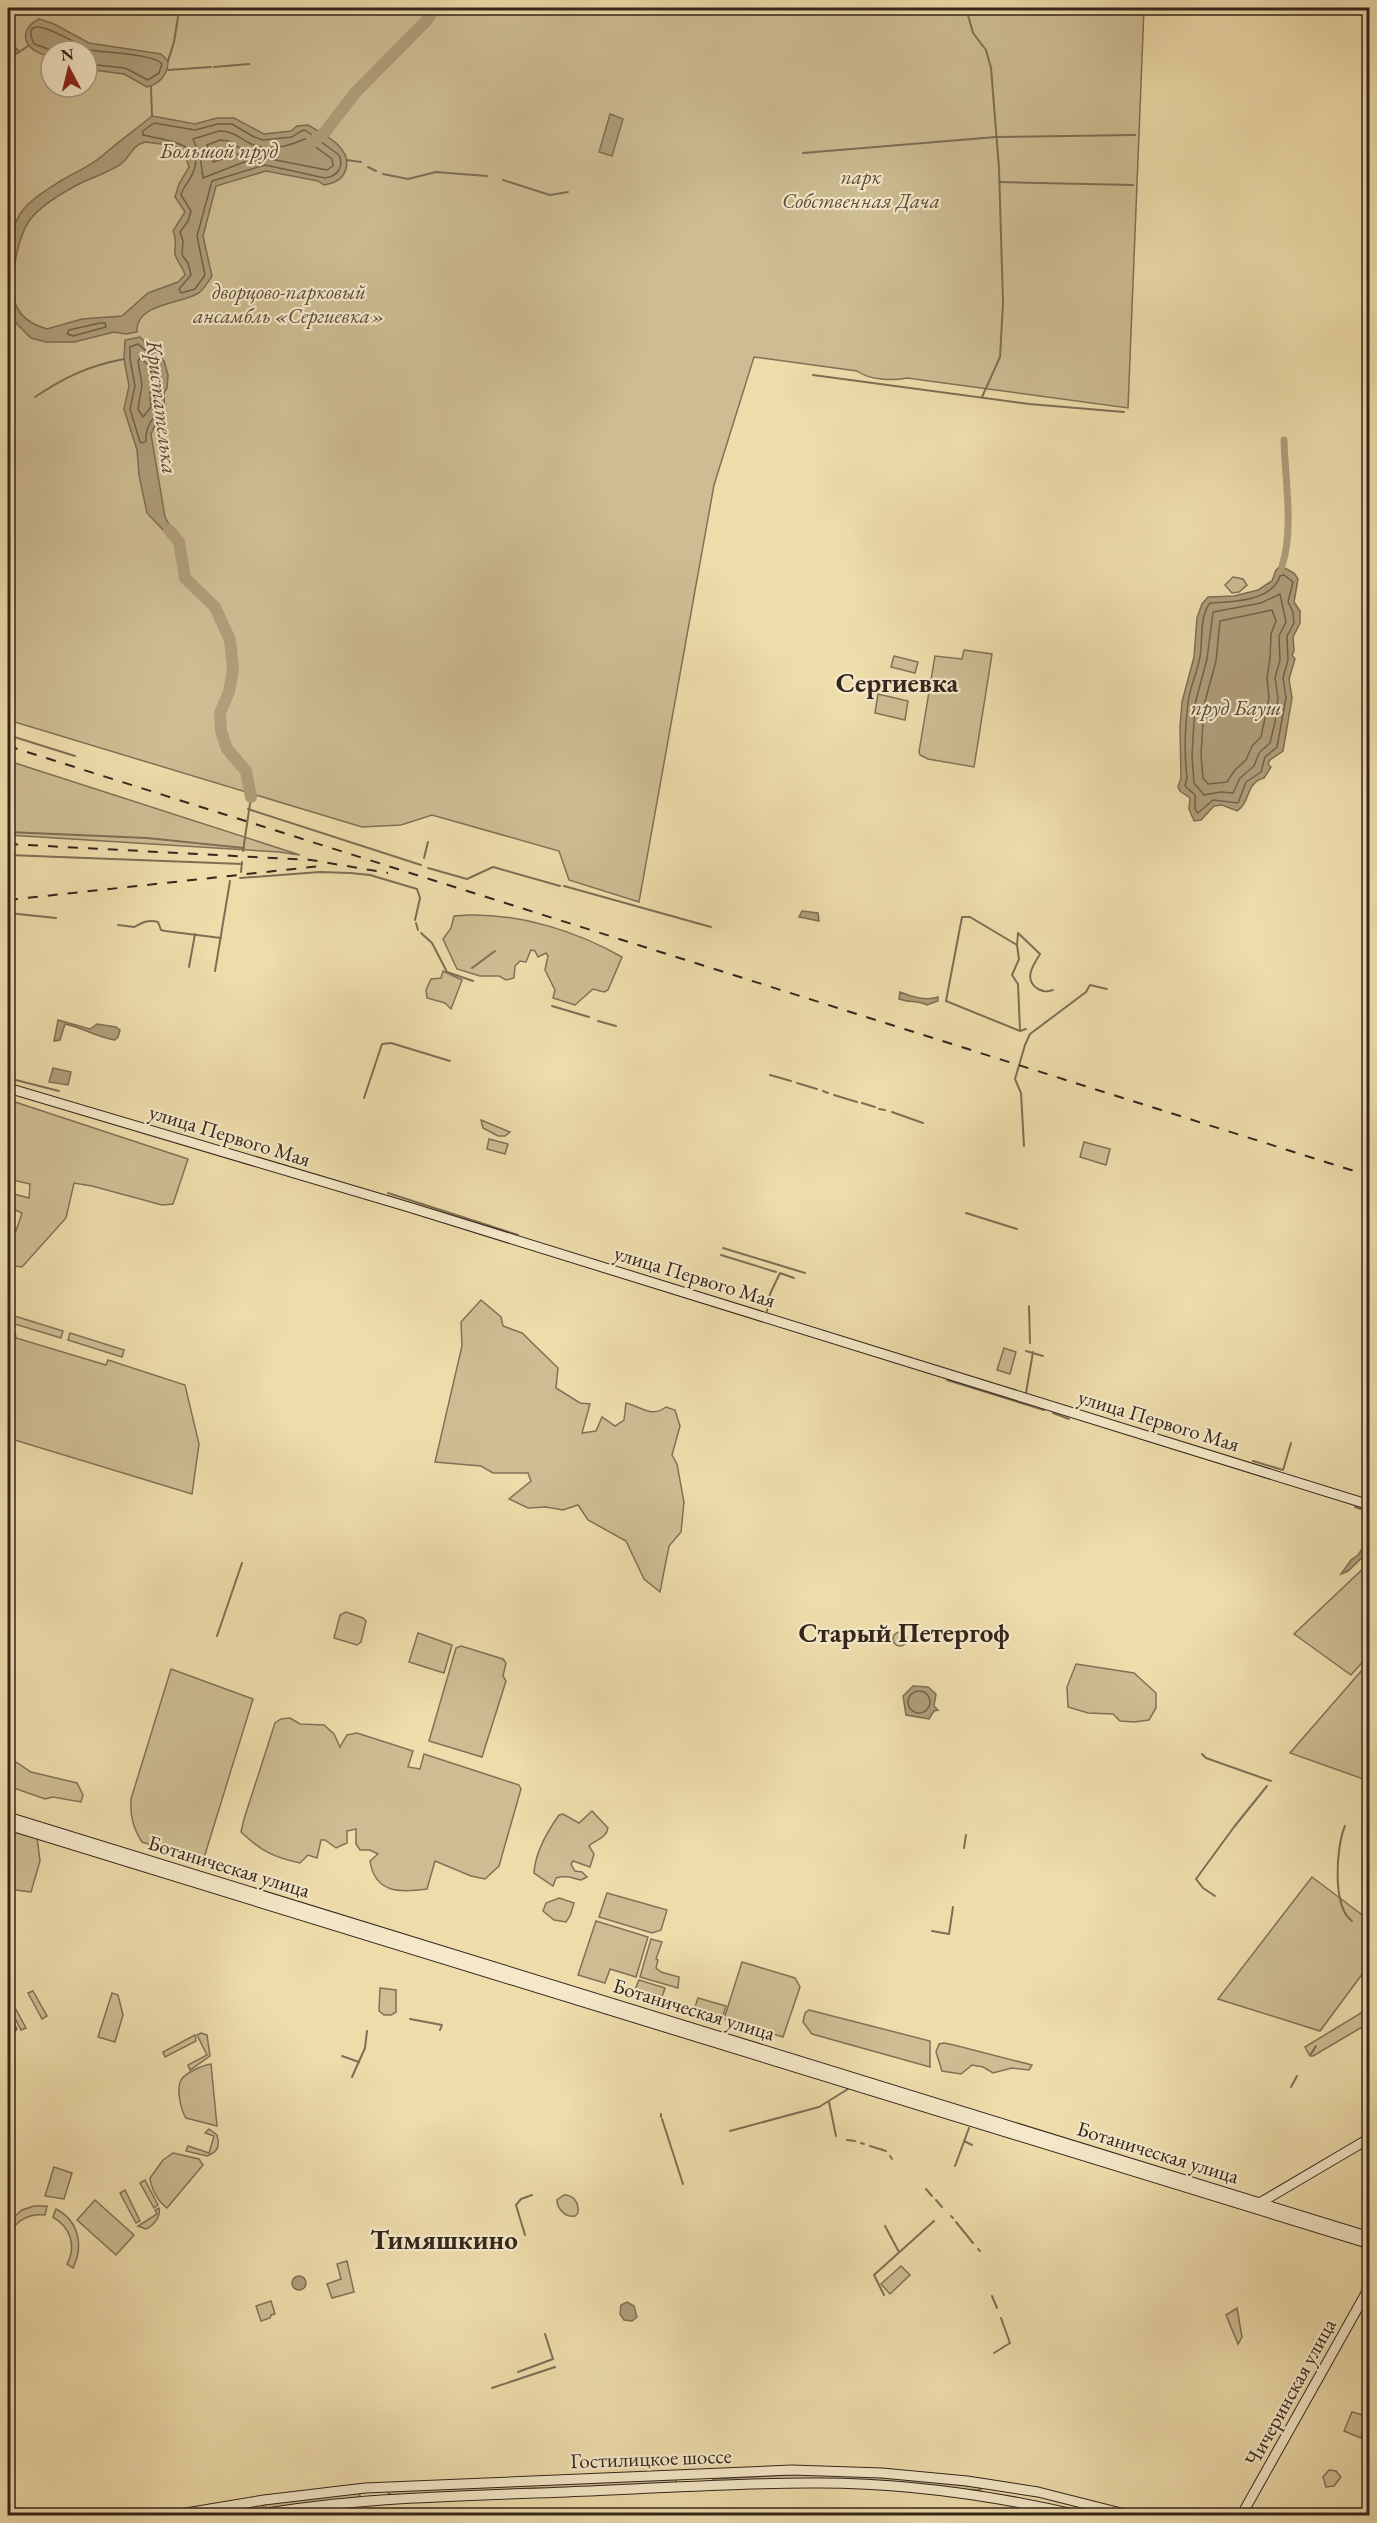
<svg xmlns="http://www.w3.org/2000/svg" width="1377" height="2523" viewBox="0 0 1377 2523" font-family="'EB Garamond',serif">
<rect width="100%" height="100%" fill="#eedcab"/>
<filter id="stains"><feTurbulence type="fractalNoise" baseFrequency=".00333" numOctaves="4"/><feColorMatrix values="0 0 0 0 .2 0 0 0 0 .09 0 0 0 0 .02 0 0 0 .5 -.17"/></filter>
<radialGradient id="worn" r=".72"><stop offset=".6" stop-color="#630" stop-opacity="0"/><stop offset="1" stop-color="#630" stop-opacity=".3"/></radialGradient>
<!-- green -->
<g fill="#cebd93" stroke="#817158" stroke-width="1.5" fill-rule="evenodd">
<path d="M8 8H1130L1144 9 1128 408 907 378C893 381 869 380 857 371L754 357 714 485 639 902 569 880 559 851 432 815 401 825 362 827 8 720ZM51 51H87V87H51Z"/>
<polygon points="1233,577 1243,579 1247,585 1239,592 1232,593 1225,585"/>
<polygon points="964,650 992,654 974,767 928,759 920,755 919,752 935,656 962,659"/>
<polygon points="894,656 918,662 915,673 891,667"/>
<polygon points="878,694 908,701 905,720 875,713"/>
<polygon points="15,763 300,855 279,852 8,835 8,765"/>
<path d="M469 915C522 914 576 931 622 957L608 990 604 992 593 989 575 1005 553 998 555 990 545 970 548 956 546 953 538 957 535 951 531 950 526 962 520 961 515 966 514 978 506 980 499 976H480L457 969 443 939 451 928 454 916Z"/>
<polygon points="443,971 462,980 451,1009 445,1003 427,998 426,990 431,979 441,978"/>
<polygon points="8,1097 15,1102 188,1159 173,1204 162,1205 92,1186 74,1183 66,1218 22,1267 8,1265 8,1229 16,1231 22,1213 11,1208 14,1194 29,1198 30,1184 8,1179"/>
<polygon points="481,1120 510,1132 505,1136 498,1136 483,1128"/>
<polygon points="489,1139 508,1144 505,1154 487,1149"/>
<polygon points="1084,1142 1110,1149 1106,1165 1080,1157"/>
<path d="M481 1300 501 1317 503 1326 522 1333 558 1368 556 1388 580 1403 590 1404 582 1433 596 1431 602 1417 615 1426 624 1420 626 1403C642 1407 651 1418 666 1407L675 1410 680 1426 672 1455 677 1464 684 1502 681 1532 669 1546 660 1592 644 1579 626 1541 588 1520 578 1505 563 1510 546 1507 528 1508 509 1499 531 1481 528 1473H493L481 1466 435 1462 462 1346 461 1322Z"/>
<polygon points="8,1314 63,1331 61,1338 8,1322"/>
<polygon points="8,1329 15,1331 16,1338 106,1365 108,1360 185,1385 199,1444 192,1494 8,1438"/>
<polygon points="70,1333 124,1350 122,1357 68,1340"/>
<polygon points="1004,1348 1016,1352 1010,1374 997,1370"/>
<polygon points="1369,1563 1369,1655 1351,1675 1294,1634"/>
<polygon points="346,1612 363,1618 366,1621 361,1642 357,1645 334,1638 340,1615"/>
<circle cx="900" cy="1639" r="7"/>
<polygon points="418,1633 452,1645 444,1673 409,1662"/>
<polygon points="461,1646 503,1659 506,1663 503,1676 506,1681 482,1757 429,1741 456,1648"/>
<polygon points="1369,1662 1369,1781 1290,1753"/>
<polygon points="1076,1664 1134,1673 1156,1693 1156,1708 1149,1720 1134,1722 1120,1721 1113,1714 1088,1713 1068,1707 1067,1687"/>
<path d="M171 1669 253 1699 203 1861 142 1842C133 1828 130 1816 131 1799Z"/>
<path d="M290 1718 300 1724 324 1725 334 1734 340 1747 347 1735 357 1733 413 1751 408 1767 420 1769 424 1754 519 1785 521 1789 499 1866 485 1879 471 1876 435 1861 427 1889C399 1893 375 1893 370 1861L378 1854 370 1850H360L356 1844V1829L347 1831V1843L336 1848 325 1840H321L317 1858 308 1855 300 1863C273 1857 261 1851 241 1832L244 1819 275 1723 281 1719Z"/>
<polygon points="8,1749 10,1758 31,1772 77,1783 83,1795 81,1802 53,1797 45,1799 8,1786"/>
<path d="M592 1811 608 1828C606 1839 596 1839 589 1846L594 1854 590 1867 573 1861 571 1864 575 1871 582 1872 587 1877 581 1880C572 1878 566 1875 556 1878L553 1886 534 1873C535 1852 547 1832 559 1815L563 1814 579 1823Z"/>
<polygon points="8,1828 37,1837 40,1861 31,1892 8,1889"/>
<polygon points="1312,1877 1369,1920 1369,1965 1320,2031 1218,1999"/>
<polygon points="607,1893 667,1910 661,1930 652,1933 599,1917"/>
<polygon points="559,1898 574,1903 570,1916 566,1922 554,1920 543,1911 546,1903"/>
<polygon points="596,1921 648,1937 636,1977 610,1969 605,1983 578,1975"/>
<polygon points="651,1939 662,1942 656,1959 658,1960 656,1968 661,1972 679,1977 678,1988 640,1977"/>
<polygon points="742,1962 795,1978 800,1987 783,2037 724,2019"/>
<polygon points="639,1980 665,1988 661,2000 634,1992"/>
<polygon points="380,1988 396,1990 396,2012 391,2015 384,2015 379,2011"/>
<polygon points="33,1991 47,2016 42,2019 28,1993"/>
<polygon points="112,1993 118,1995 123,2015 115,2042 98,2037"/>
<polygon points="698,1998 726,2006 722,2019 694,2010"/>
<polygon points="12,2002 26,2028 21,2030 8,2004"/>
<polygon points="1369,2008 1369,2023 1313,2056 1310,2056 1305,2047"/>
<polygon points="8,2010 17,2029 10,2039 8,2037"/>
<polygon points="809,2010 930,2041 930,2067 812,2034 803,2022 805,2013"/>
<polygon points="201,2033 207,2035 210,2056 190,2070 188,2065 207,2055 197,2035"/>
<polygon points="195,2035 196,2041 165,2057 163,2052"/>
<polygon points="944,2043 954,2045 1032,2065 1029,2070 1012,2068 993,2073 983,2067 972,2065 961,2074 942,2071 936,2052 939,2044"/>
<path d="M211 2064 217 2126 186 2118C181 2111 176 2089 181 2080 185 2073 203 2065 211 2064Z"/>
<path d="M209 2129 217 2135C220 2146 218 2152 207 2156L186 2151 188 2146 209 2153 214 2136 205 2133Z"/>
<path d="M173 2153 199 2159 203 2165 167 2208C158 2202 151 2188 150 2178L163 2160Z"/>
<polygon points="54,2167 72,2173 64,2199 45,2196"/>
<polygon points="145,2180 158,2205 154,2208 140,2183"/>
<polygon points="125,2190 140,2221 136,2223 120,2193"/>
<path d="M564 2195C574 2195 579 2203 578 2213L575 2216C566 2218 557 2209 557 2200Z"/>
<polygon points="95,2200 134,2235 116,2255 77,2220"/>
<path d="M34 2206H47L45 2215C26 2213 12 2223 8 2241V2222L22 2210Z"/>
<path d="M159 2208C161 2217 154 2225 146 2229L138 2226 157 2214 155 2210Z"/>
<path d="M56 2209C79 2221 84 2246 73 2268L67 2264C77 2246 70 2227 53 2217Z"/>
<polygon points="347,2261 354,2292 332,2298 327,2284 341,2279 337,2264"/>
<polygon points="901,2266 910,2275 890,2294 881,2284"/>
<polygon points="271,2301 275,2314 271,2315 270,2318 261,2321 256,2306"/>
<polygon points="1237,2308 1242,2337 1238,2344 1226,2315"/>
<polygon points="1352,2412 1367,2416 1361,2438 1344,2431"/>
<polygon points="1329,2470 1336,2471 1341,2477 1334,2486 1326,2487 1323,2477"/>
<polygon points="804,2474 895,2478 979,2487 981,2490 713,2481 713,2479"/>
<polygon points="676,2479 676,2484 392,2495 388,2493 389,2491"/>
<polygon points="358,2493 360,2495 359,2497 266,2509 265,2504"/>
<polygon points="263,2504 263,2509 230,2515 193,2516"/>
</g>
<!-- water -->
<g fill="#af9e7a" stroke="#7e6e54" stroke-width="1.5" fill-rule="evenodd">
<path d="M39 19 54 24 89 43 161 54 168 61C168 74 160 84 147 87L124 74 87 69V51H51V56C27 54 14 32 39 19Z"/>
<polygon points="610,114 623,119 612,156 599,152"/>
<path d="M152 116 195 124 217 118H234L264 134 291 131 297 126 308 125C323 134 352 147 346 169 343 180 334 183 324 185L318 181 266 171 216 186 203 236 212 276C208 282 203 291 197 294 179 304 135 304 137 332L126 334 114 332 74 342H46L31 338 15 322 8 325V314L10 313C4 283 4 241 20 214 29 200 48 189 62 180 75 172 91 166 102 156 118 142 135 130 152 116ZM145 142 161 144 184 152 189 167 179 184 175 197 185 212 173 231C179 245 172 248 176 257 178 263 183 267 185 275L178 282 148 293 122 316 82 319 47 329C26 323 12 310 13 287 13 267 18 238 29 221 41 204 67 190 85 181 93 178 117 168 122 163 132 155 131 146 145 142Z"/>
<polygon points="140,337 164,361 168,375 167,388 164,393 165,413 157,421 151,434 165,517 179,542 163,530 147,513 139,475 137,450 124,409 129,386 124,359 125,340"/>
<path d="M1281 566 1294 573 1298 579 1294 602 1300 611V623L1293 637 1294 651 1292 655 1295 659 1289 679 1292 698 1283 751 1270 760 1268 764 1271 767 1264 778C1245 783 1251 802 1237 811L1222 805 1214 806 1201 820 1194 821 1189 809 1190 798 1180 791 1178 787 1181 778 1180 727 1182 702 1194 657 1197 618 1202 604 1208 597 1234 596 1258 590 1272 581 1276 570Z"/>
<polygon points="802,911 818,913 819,921 799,917"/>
<path d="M900 992C911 997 927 1001 938 997V1001L927 1005C918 1000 909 1003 899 999Z"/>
<path d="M58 1020 90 1029 97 1024 116 1027 120 1030 118 1037 115 1040C97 1037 83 1028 65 1024L60 1040 54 1041Z"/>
<polygon points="53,1068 71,1072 68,1085 49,1082"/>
<polygon points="1369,1539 1369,1551 1348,1571 1341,1574 1351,1560 1358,1555"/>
<polygon points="913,1686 928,1687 936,1694 934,1706 938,1710 934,1711 929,1719 906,1715 903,1696"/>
<circle cx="299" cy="2283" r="7"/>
<polygon points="627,2302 634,2306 637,2317 632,2321 624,2320 620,2314 621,2305"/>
</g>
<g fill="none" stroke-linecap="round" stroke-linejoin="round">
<!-- shore -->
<g stroke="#72624b" stroke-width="1.5">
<path d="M54 51 34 44C16 4 81 47 90 50 106 53 155 54 162 64L159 73 148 80 125 68 87 64"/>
<path d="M154 123 195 130 218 124H232L254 137 263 140 292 137 301 131 305 130 339 155C344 167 338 176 325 178L265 165 212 181 197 236 205 275 195 289 181 293 179 289 191 275 188 263 182 255 183 241 180 232 188 221 191 211 181 195C183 186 191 180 194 170 205 142 159 139 143 135V131Z"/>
<path d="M219 131C233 131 238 137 249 143 267 153 289 146 305 139L332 159 333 166 327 170 265 158 244 162 203 178 200 155 193 139Z"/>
<polygon points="220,140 229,141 241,149 242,153 213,162 207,145"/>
<polygon points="100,323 105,323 106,327 73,336 67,334 69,330"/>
<path d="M138 344C159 362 163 364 158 392 157 397 159 405 159 411 151 420 145 429 146 441L143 443 140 442 130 409 135 386 130 359V347Z"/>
<polygon points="140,358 151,367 154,376 150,392 151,407 143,417 138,409 142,385 138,361"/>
<path d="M1284 575 1293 582 1288 602 1293 612 1294 623 1287 636 1288 660 1283 678 1286 698 1277 747 1265 757 1261 772 1246 782 1238 803 1213 800 1198 813 1195 809V795L1185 786 1187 778C1184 754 1185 728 1188 703 1190 687 1197 673 1200 657 1203 640 1199 617 1210 603 1233 602 1272 601 1280 576Z"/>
<polygon points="1280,594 1286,622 1279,636 1280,660 1275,678 1278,698 1275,722 1270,743 1259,753 1254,766 1240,778 1233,793 1221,792 1204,795 1194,783 1192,756 1195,704 1207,659 1213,612 1261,603"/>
<polygon points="1272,610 1276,621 1271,634 1270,659 1267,677 1269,698 1261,737 1252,746 1246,760 1235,770 1227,782 1208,784 1203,778 1201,755 1204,705 1216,661 1220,621"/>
<circle cx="919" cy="1702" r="11"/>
</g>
<!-- stream -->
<g stroke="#7e6e54" stroke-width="2">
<polyline points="966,8 973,33 986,50 991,68 999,168 1003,303 1000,357 982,397"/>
<polyline points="178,9 179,8"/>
<polyline points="8,39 19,52 28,46"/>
<polyline points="8,58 19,52"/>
<polyline points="168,61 174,42 178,17"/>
<polyline points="214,67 249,64"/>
<polyline points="168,70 211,67"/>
<polyline points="151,87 152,116"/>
<polyline points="803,153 996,137 1135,135"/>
<polyline points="347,160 361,162"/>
<polyline points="368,167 376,171"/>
<polyline points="383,174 408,179 436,172 487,176"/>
<polyline points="503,180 550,195 568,192"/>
<polyline points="999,182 1133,185"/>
<polyline points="813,375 1029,404 1124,412"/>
<path d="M35 397C65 377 88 366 124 359"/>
<polyline points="8,735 75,756"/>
<polyline points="8,753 9,753"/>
<polyline points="248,809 421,865"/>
<polyline points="8,832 147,838 244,848"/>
<polyline points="243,851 251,797"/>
<polyline points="8,855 242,864"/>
<polyline points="424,858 428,842"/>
<polyline points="428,868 467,879 493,867 560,886"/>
<polyline points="241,872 242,862"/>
<polyline points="240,878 320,872 350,873 370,875 417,889 420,898 415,920"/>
<polyline points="564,886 711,927"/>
<polyline points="8,913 56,918"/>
<polyline points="416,923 418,930"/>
<path d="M118 925 134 927C142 923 148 919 158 922L161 930 165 931 221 938"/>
<polyline points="421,933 432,943 447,972 473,981"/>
<path d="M1017 945 1018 933 1040 954C1033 965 1023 980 1038 989 1044 992 1047 992 1053 990"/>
<polyline points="189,967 195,934"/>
<polyline points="472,968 495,951"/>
<polyline points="215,971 230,881"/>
<polyline points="552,1006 589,1017"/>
<polyline points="598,1021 616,1026"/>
<polyline points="1020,1031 946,1001 962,917 970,917 1017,945 1019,959 1012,975 1018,984 1020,1031 1026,1029"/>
<polyline points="770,1075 791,1081"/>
<polyline points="8,1078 59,1091"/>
<polyline points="797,1083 817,1089"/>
<polyline points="823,1091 828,1093"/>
<polyline points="834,1095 857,1102"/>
<polyline points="364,1098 382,1044 391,1043 450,1061"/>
<polyline points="862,1103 875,1107"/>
<polyline points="879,1109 885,1110"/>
<polyline points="892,1112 923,1123"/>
<polyline points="1024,1146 1021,1093 1015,1079 1025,1045 1030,1034 1086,992 1090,985 1107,989"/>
<polyline points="388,1193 518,1235"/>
<polyline points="966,1213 1017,1229"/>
<polyline points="723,1248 805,1273"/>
<polyline points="721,1255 776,1272"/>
<polyline points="1029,1306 1030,1343"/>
<polyline points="767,1311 770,1294 780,1273 794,1278"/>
<polyline points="1026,1351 1043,1356"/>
<polyline points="947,1380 1044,1410"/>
<polyline points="1026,1393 1033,1352"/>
<polyline points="1053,1413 1069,1419"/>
<polyline points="1253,1461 1283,1470 1291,1443"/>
<polyline points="1355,1507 1370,1512"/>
<polyline points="217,1636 242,1563"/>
<polyline points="1202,1754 1206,1758 1271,1781"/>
<path d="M1345 1826C1336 1846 1332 1907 1352 1921"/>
<polyline points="964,1848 966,1835"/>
<polyline points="1215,1896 1203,1888 1196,1879 1234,1827 1267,1786"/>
<polyline points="932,1931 949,1934 953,1907"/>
<polyline points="410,2019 442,2025 440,2030"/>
<polyline points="1311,2054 1316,2046"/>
<polyline points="342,2056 359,2062"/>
<polyline points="352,2077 365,2048 367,2031"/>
<polyline points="1291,2087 1297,2076"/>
<polyline points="829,2102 836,2136"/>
<polyline points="661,2114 661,2117"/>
<polyline points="662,2119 683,2184"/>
<polyline points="730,2131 819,2107 848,2089"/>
<polyline points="847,2140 855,2141"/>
<polyline points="964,2141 972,2145"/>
<polyline points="861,2143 864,2144"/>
<polyline points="870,2146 886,2151"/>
<polyline points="890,2156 892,2159"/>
<polyline points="955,2166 969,2128"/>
<polyline points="926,2189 932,2196"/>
<polyline points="936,2200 942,2207"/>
<polyline points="951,2216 953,2218"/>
<polyline points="956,2222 973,2243"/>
<polyline points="885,2226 899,2252"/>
<polyline points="525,2235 516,2205 521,2199 532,2195"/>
<polyline points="978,2249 980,2251"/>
<polyline points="884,2295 874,2275 934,2221"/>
<polyline points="992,2296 997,2308"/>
<polyline points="994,2353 1010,2343 1001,2318"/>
<polyline points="518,2372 553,2359 545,2334"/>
<polyline points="492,2388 555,2367"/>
</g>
<!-- canal -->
<path stroke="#af9e7a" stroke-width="7" d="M1282 566C1294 530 1285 479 1284 440"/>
<!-- river -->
<g stroke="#af9e7a" stroke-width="12">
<polyline points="311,143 325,132 355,93 426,21 435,8"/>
<polyline points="169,530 179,542 185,578 215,607 230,640 233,669 229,692 220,713 221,731 227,749 246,771 251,797"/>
</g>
<!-- secondary casing -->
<g stroke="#34251c" stroke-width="11">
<g id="secondary">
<polyline points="8,1088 412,1208 1370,1505"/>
<polyline points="8,1817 1370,2237"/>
<polyline points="8,1825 1370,2244"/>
<polyline points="1258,2204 1370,2138"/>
<polyline points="168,2516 264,2500 365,2488 792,2470 882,2473 967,2481 1038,2492 1133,2516"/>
<path d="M251 2516C355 2497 462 2496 567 2492 647 2489 728 2483 808 2483 900 2482 993 2495 1082 2516"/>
<polyline points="1241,2516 1370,2286"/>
</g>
</g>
<!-- secondary -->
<use href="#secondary" stroke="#f4e8c8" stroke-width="9"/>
<!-- rail -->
<g stroke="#34251c" stroke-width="2" stroke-dasharray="10 10" stroke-linecap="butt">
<polyline points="8,746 1370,1176"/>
<polyline points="8,844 311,860 388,873"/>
<polyline points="8,900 321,866"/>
</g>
</g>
<g text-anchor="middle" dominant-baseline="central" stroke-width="4.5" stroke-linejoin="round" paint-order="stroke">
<!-- park labels -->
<g font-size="21" font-style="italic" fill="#5a4b3a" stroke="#f4e8c8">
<text x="861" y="176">парк<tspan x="861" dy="24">Собственная Дача</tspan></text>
<text x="289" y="291">дворцово-парковый<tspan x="289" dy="24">ансамбль «Сергиевка»</tspan></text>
</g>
<!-- street labels -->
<g font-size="21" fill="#34251c" stroke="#f4e8c8">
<text transform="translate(230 1135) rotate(17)">улица Первого Мая</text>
<text transform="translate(695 1276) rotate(17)">улица Первого Мая</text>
<text transform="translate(1159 1420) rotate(17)">улица Первого Мая</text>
<text transform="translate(229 1866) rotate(17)">Ботаническая улица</text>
<text transform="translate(694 2009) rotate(17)">Ботаническая улица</text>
<text transform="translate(1158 2152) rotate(17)">Ботаническая улица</text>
<text transform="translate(1290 2392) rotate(-61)">Чичеринская улица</text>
<text transform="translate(651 2458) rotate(-2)">Гостилицкое шоссе</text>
</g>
<!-- water labels -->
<g font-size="22" font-style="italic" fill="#594938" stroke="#f4e8c8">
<text x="219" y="150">Большой пруд</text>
<text transform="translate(162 407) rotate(83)">Кристателька</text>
<text x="1236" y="707">пруд Бауш</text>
</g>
<!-- district labels -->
<g font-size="27" font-weight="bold" fill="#34251c" stroke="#f4e8c8">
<text x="897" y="682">Сергиевка</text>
<text x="904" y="1632">Старый Петергоф</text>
<text x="444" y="2239">Тимяшкино</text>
</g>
</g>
<!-- margin -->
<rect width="1377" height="2523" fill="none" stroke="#eedcab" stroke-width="30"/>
<rect x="9" y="9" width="1359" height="2505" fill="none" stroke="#34251c" stroke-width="3"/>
<rect x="15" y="15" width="1347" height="2493" fill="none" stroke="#34251c" stroke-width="1.5"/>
<!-- north arrow -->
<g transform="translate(69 69) rotate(353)"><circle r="28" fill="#f4e8c8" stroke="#a79a83" stroke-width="1.5"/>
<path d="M0-4.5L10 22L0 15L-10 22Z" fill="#8f2418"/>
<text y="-9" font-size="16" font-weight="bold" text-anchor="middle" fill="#34251c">N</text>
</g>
<rect width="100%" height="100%" filter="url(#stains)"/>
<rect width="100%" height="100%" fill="url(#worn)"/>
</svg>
